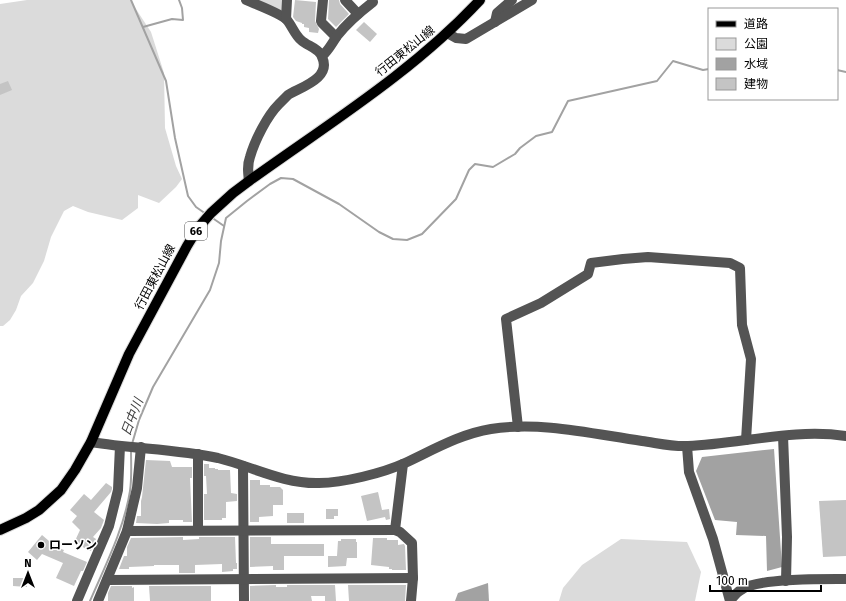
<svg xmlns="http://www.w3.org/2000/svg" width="846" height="601" viewBox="0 0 846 601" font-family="'Fira Sans','Noto Sans JP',sans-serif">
<rect width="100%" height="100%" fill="#fff"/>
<!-- green -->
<g fill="#dbdbdb">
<polygon points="27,0 130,0 151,32 164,73 165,128 176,166 182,179 176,187 159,203 138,195 138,208 122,220 88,212 73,206 64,211 51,237 44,261 33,283 21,296 16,310 10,320 3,326 0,326 0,4"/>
<polygon points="253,0 282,0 282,13"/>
<polygon points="621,539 687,542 701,572 695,601 559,601 563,588 582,565"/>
</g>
<!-- water -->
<g fill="#a2a2a2">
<polygon points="774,449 782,567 767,571 766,536 736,535 737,522 715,520 696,471 702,457"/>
<polygon points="488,583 489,601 455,601 458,593"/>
</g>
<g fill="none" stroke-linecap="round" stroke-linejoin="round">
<!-- stream -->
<g stroke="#a2a2a2" stroke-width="2">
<polyline points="131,0 166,81 175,138 188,196 196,207 206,214"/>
<polyline points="143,27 172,19 183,20 182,8 179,0"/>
<polyline points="837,70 846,72"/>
<polyline points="211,217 224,226"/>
<polyline points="132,444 139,420 153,387 210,290 219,263 221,241 226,218 247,201 270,184 281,178 293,179 339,204 379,232 393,239 407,240 422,234 456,199 469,170 475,164 493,167 515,154 520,148 536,136 552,132 568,101 657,81 673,61 703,70 709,69"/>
<path d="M90 601C105 566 124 529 130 491 132 478 131 463 131 450"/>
</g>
</g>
<!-- building -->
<g fill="#c4c4c4">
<polygon points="295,0 316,2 315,21 319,29 318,33 309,32 309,28 304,27 304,24 302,24 302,23 296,21 293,17"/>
<polygon points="329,0 339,0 340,4 349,14 336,27 328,19"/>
<polygon points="364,22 377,34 370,42 356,30"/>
<polygon points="8,81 12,90 0,95 0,84"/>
<polygon points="146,460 170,461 172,467 192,467 192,478 190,478 192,522 183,522 183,520 169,520 169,523 157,524 136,523 137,516 141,516 141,501 142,497"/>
<polygon points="204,464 209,464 209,468 215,468 215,469 218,469 218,470 230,470 231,493 237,494 237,501 226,502 226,518 222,518 222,520 204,520 204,494 207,494 206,476 204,476"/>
<polygon points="250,480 260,480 260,485 270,485 270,487 280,487 283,490 283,505 273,505 273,516 259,517 259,522 250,522"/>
<polygon points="106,483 112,487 112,489 111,492 94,512 104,520 101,528 93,537 96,539 91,551 74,543 80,530 72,522 77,516 70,510 84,494 91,500"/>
<polygon points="378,492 382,510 389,509 390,519 386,520 385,517 367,521 361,496"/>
<polygon points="846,500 846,556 823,557 819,501"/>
<polygon points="326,509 338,509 338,516 334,516 334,519 326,519"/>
<rect x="287" y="513" width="17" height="10"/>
<polygon points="42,535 56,547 64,550 63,552 87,562 83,571 81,571 74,586 56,578 63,563 42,554 37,560 28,552"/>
<polygon points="183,537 183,540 199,539 199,537 235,537 236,563 237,563 237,569 233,569 233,571 222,572 222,564 195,565 195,573 179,573 179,565 154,565 154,566 129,567 129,569 119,569 124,556 127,556 127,547 131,538"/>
<polygon points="250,537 271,537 271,544 324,544 324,556 284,556 284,570 273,570 273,566 250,567"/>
<polygon points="373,538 387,538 387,540 398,540 398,545 404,544 405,546 406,570 392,570 392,569 389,569 389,567 371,565"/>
<polygon points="341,539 356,539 356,542 357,542 357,558 347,558 346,566 328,567 328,556 337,556 338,541 341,541"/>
<polygon points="13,578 27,578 27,587 13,586"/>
<polygon points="276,585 276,587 287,587 287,585 335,585 336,601 325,601 325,596 311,596 312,601 250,601 250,586"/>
<polygon points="348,585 406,585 405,601 349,601"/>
<polygon points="111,586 132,586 132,588 134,587 134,601 108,601 108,593"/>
<polygon points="149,586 211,586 211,601 150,601"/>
</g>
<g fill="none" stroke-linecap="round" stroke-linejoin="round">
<!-- major casing -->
<g stroke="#dbdbdb" stroke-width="12">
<path id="major" d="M0 530 26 518 39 510 61 490 75 470 91 442 129 354 187 246 198 228 211 213 233 193 249 181C328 124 413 72 480 0"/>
</g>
<!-- minor -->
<g stroke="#545454" stroke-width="10">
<path d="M246 0C255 4 282 14 287 20 292 26 295 35 301 40 307 46 319 48 322 57 332 78 301 87 288 95 285 98 282 101 279 104 267 116 255 140 250 157 247 165 248 173 249 181"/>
<polyline points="323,0 321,21 322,23 336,37"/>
<polyline points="345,0 358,14"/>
<polyline points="286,19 287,0"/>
<polyline points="495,22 497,13 512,0"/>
<polyline points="447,33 456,38 466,39 532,0"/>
<path d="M322 56C329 50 332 43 337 36 347 23 360 12 373 2"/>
<polyline points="518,427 506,319 541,303 588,274 591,263 623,259 648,257 730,263 740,268 742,325 751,359 746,440"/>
<polyline points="783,436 787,537 786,581"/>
<path d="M91 442C133 449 176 449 218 458 251 466 283 484 319 483 343 483 383 473 405 463 433 450 460 434 491 429 541 421 593 434 642 441 657 443 673 447 688 446 740 444 794 428 846 436"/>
<polyline points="687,446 689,472 713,539 730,601"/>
<polyline points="403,464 395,530 400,532 412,543 413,578 411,601"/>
<polyline points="243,466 244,601"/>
<polyline points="198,530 198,454"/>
<polyline points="127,531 395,530"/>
<polyline points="107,580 413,578"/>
<polyline points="77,601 109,526 118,490 120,446"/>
<polyline points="98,601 127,531 137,488 141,447"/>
<path d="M730 601C733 597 737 592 741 590 756 578 824 579 846 579"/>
</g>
<!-- major -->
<use href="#major" stroke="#000" stroke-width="10"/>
</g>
<!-- markers -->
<circle fill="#000" stroke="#fff" stroke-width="1.5" cx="41" cy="545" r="4"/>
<g text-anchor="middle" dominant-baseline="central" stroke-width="3" stroke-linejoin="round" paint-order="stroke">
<!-- shield labels -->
<rect fill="#fff" stroke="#4c4c4c" stroke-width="1" x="185" y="222" width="22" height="18" rx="3"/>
<g font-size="11" font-weight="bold" fill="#000">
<text x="196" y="231">66</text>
</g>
<!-- street labels -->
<g font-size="12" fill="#000" stroke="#fff">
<text transform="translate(405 51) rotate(-39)">行田東松山線</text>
<text transform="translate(155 277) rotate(-62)">行田東松山線</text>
</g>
<!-- poi labels -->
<g font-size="12" font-weight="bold" fill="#000" stroke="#fff" text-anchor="start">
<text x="49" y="545">ローソン</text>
</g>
<!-- water labels -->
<g font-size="13" font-style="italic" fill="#434343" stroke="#fff">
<text transform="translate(132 417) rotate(-69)">日中川</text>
</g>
</g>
<!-- legend -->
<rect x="708" y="8" width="130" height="92" fill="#ffffff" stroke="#999999"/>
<rect x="716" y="21" width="20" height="6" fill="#000000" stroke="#999999"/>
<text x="744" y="28" font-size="12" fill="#000000">道路</text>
<rect x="716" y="38" width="20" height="12" fill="#dbdbdb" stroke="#999999"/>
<text x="744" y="48" font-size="12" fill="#000000">公園</text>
<rect x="716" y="58" width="20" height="12" fill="#a2a2a2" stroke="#999999"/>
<text x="744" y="68" font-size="12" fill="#000000">水域</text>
<rect x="716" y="78" width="20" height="12" fill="#c4c4c4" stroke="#999999"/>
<text x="744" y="88" font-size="12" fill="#000000">建物</text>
<!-- north arrow -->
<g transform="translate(28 573)" stroke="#ffffff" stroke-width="3" paint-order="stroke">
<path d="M0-3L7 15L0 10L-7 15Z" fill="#000000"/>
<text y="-6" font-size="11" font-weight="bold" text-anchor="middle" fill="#000000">N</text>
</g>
<!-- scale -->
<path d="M710 585v6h111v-6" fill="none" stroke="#000000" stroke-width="2"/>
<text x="716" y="585" font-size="12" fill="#000000" stroke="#ffffff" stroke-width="3" paint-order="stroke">100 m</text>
</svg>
